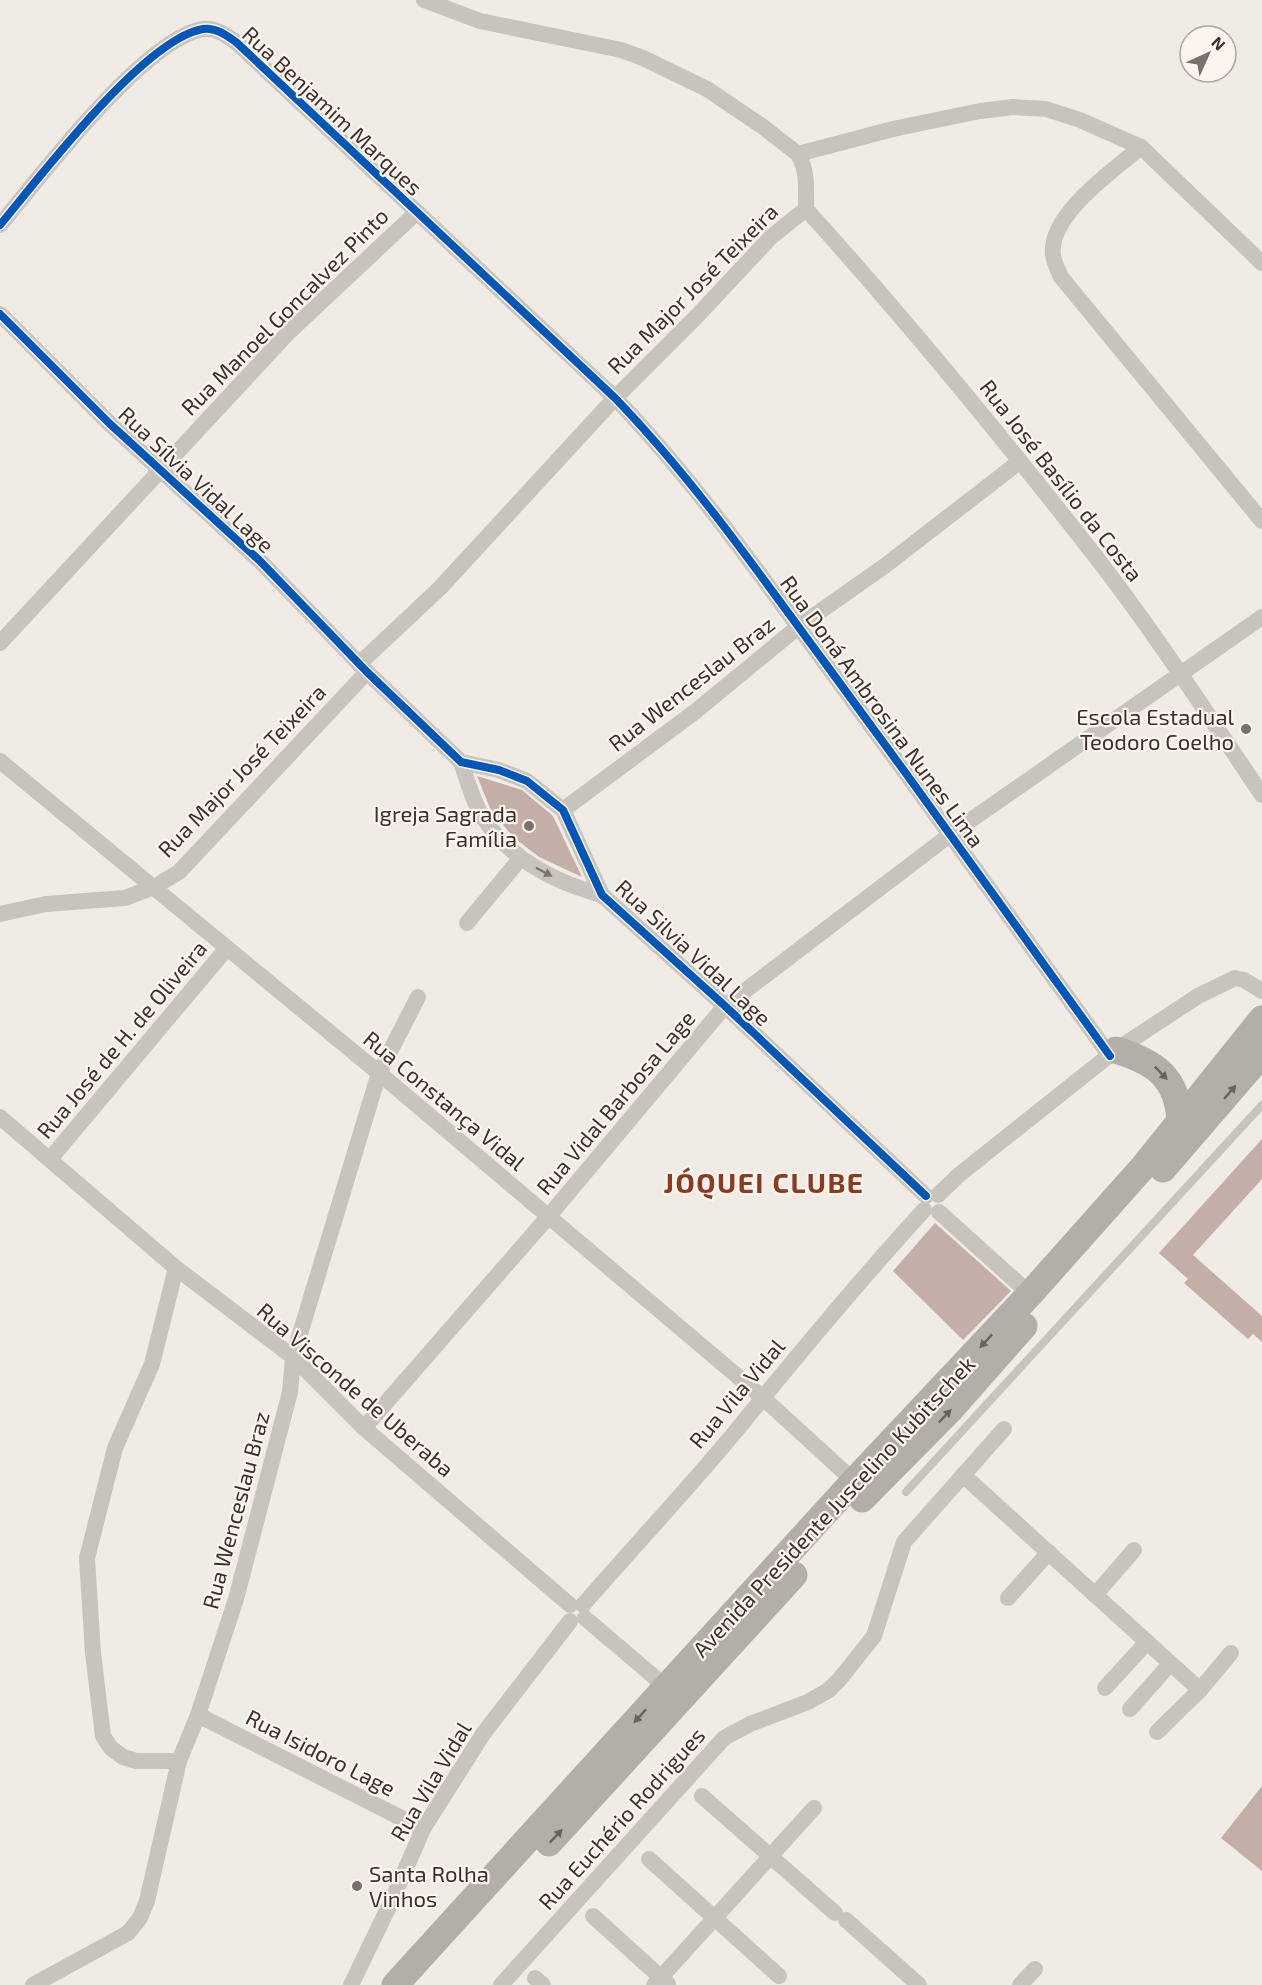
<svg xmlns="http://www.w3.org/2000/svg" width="1262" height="1985" viewBox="0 0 1262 1985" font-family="'Exo 2',sans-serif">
<rect width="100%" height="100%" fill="#f0ebe5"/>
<!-- building -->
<g fill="#c3afa7">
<polygon points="477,776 522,790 553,816 582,877 539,857 512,836 490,808"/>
<polygon points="1262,1139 1262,1179 1193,1255 1262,1316 1262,1342 1253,1334 1248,1339 1184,1283 1188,1279 1159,1253"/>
<polygon points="935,1223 1011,1291 963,1340 893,1271"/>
<polygon points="1262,1786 1262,1871 1221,1838"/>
</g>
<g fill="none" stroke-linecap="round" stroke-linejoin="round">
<!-- service -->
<polyline stroke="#c9c3be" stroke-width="8" points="906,1492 1262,1105"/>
<!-- minor -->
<g stroke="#c9c3be" stroke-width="16">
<path d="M1141 147C1114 170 1048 215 1053 255 1054 262 1058 270 1061 277L1262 521"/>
<polyline points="798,154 893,129 980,111 1013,107 1046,109 1080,120 1141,147 1262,263"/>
<path d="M806 209C907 321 1003 438 1096 557 1155 633 1208 715 1262 795"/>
<path d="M0 225C40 177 144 39 203 29 215 27 226 35 236 42L615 398C695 481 760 575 828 667 923 796 1017 926 1110 1056"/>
<polyline points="0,314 109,423 260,561 367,672 461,762 499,770 527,781 563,810 602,895 725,1006 926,1196"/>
<polyline points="0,643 287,334 417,212"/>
<path d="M359 664 440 588 615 398 697 316 771 237 806 209C806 189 808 171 798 154L762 126 707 89 643 58 621 50 480 21 424 0"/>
<polyline points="0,761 379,1073 762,1397 854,1481"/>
<path d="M461 762C467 779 472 799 481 814 507 858 555 882 602 895"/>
<polyline points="563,810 696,711 798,627 886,565 1019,462"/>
<polyline points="0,914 46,904 125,898 154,887 179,872 367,672"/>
<polyline points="467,923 520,859"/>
<polyline points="0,1117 176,1268 293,1357 364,1428 570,1605"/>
<polyline points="50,1159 227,948"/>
<polyline points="938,1195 960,1174 1116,1050 1198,996 1235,978 1244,980 1262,991"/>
<polyline points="939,1212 1030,1294"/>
<polyline points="176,1268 152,1364 115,1448 87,1558 93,1653 103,1736 111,1748 123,1757 136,1761 179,1761"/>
<polyline points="364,1428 548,1217 725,1006 951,834 1262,617"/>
<polyline points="963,1475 1200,1690"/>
<polyline points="1095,1595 1134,1550"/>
<polyline points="1008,1598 1049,1552"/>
<path d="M583 1605C635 1545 690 1487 740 1426 800 1352 860 1280 924 1210"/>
<polyline points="585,1618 666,1687"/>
<polyline points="1105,1688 1147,1642"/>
<polyline points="1130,1709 1170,1664"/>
<polyline points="198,1715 423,1829"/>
<polyline points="1157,1732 1200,1690 1231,1653"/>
<polyline points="702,1796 835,1913"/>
<polyline points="649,1859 779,1976"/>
<polyline points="593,1916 668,1984"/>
<polyline points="846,1920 919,1985"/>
<polyline points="535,1978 543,1985"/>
<polyline points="33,1985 128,1933 140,1918 147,1901 179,1761 198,1715 236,1599 290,1392 293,1357 379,1073 418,997"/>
<polyline points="351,1985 393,1898 423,1829 483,1734 570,1621"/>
<polyline points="501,1985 724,1738 750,1724 808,1702 829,1690 839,1680 874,1636 904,1542 1004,1429"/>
<polyline points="654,1985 814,1808"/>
<polyline points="1020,1985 1035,1969"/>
</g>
<!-- trunk -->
<g stroke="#b4aea8" stroke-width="27">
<path d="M1116 1050C1155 1062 1177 1077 1180 1120"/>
<polyline points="1163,1169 1262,1054"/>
<polyline points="862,1499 950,1410 1024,1326"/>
<polyline points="549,1843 794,1575"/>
<polyline points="395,1985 854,1481 1030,1294 1144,1166 1262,1019"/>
</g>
<!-- cycleway casing -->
<g stroke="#fbf5ee" stroke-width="11">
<g id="cycleway">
<path d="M0 225C40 177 144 39 203 29 215 27 226 35 236 42L615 398C695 481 760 575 828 667 923 796 1017 926 1110 1056"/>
<polyline points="0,314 109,423 260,561 367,672 461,762 499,770 527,781 563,810 602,895 725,1006 926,1196"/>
</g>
</g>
<!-- cycleway -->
<use href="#cycleway" stroke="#0057b8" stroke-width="8"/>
</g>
<!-- one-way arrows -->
<defs><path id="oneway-solid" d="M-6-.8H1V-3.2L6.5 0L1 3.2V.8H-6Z" transform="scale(1.5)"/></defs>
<use fill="#7b726d" href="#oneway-solid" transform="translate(544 872) rotate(28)"/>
<g fill="#6b625d">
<use href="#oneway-solid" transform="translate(1161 1073) rotate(46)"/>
<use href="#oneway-solid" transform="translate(1230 1092) rotate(-49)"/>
<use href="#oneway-solid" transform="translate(986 1341) rotate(133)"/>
<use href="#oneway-solid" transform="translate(945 1416) rotate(-46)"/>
<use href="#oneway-solid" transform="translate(640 1716) rotate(132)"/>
<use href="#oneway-solid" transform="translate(556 1836) rotate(-47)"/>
</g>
<!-- markers -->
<g fill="#7a716c" stroke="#fbf5ee" stroke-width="2">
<circle cx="1246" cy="729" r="6"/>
<circle cx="529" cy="826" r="6"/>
<circle cx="357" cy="1886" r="6"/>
</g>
<g text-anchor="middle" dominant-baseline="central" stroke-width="4.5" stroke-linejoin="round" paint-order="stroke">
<!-- street labels -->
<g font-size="22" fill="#3b302b" stroke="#fbf5ee">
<text transform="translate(333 110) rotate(43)">Rua Benjamim Marques</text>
<text transform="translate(692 288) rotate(-45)">Rua Major José Teixeira</text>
<text transform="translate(284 311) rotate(-45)">Rua Manoel Goncalvez Pinto</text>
<text transform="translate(197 479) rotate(43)">Rua Sílvia Vidal Lage</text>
<text transform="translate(1062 480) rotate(52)">Rua José Basílio da Costa</text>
<text transform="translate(691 683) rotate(-38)">Rua Wenceslau Braz</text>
<text transform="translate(883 711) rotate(54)">Rua Doná Ambrosina Nunes Lima</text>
<text transform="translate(241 770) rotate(-46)">Rua Major José Teixeira</text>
<text transform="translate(694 952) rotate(43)">Rua Silvia Vidal Lage</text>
<text transform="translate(121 1039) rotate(-50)">Rua José de H. de Oliveira</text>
<text transform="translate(445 1100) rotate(40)">Rua Constança Vidal</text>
<text transform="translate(615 1102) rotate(-50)">Rua Vidal Barbosa Lage</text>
<text transform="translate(356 1389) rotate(41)">Rua Visconde de Uberaba</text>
<text transform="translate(736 1393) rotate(-50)">Rua Vila Vidal</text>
<text transform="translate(833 1506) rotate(-47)">Avenida Presidente Juscelino Kubitschek</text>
<text transform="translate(235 1510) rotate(-75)">Rua Wenceslau Braz</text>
<text transform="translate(321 1752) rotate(27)">Rua Isidoro Lage</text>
<text transform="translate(430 1781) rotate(-59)">Rua Vila Vidal</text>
<text transform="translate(621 1818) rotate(-48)">Rua Euchério Rodrigues</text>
</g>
<!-- poi labels -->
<g font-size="22" fill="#3b302b" stroke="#fbf5ee" text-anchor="end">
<text x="1234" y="716">Escola Estadual<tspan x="1234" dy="25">Teodoro Coelho</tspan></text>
<text x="517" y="813">Igreja Sagrada<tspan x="517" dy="25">Família</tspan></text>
<text x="369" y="1873" text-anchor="start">Santa Rolha<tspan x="369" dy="25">Vinhos</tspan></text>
</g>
<!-- district labels -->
<g font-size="28" font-weight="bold" letter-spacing="1.5" fill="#8c3b22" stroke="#fbf5ee">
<text x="764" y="1182">JÓQUEI CLUBE</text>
</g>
</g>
<!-- north arrow -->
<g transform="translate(1208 54) rotate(45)"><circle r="28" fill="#fbf5ee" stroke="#aea6a0" stroke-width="1.5"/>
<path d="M0-4.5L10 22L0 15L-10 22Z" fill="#7a716c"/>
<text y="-9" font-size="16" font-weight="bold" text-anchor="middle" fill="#3b302b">N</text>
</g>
</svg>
